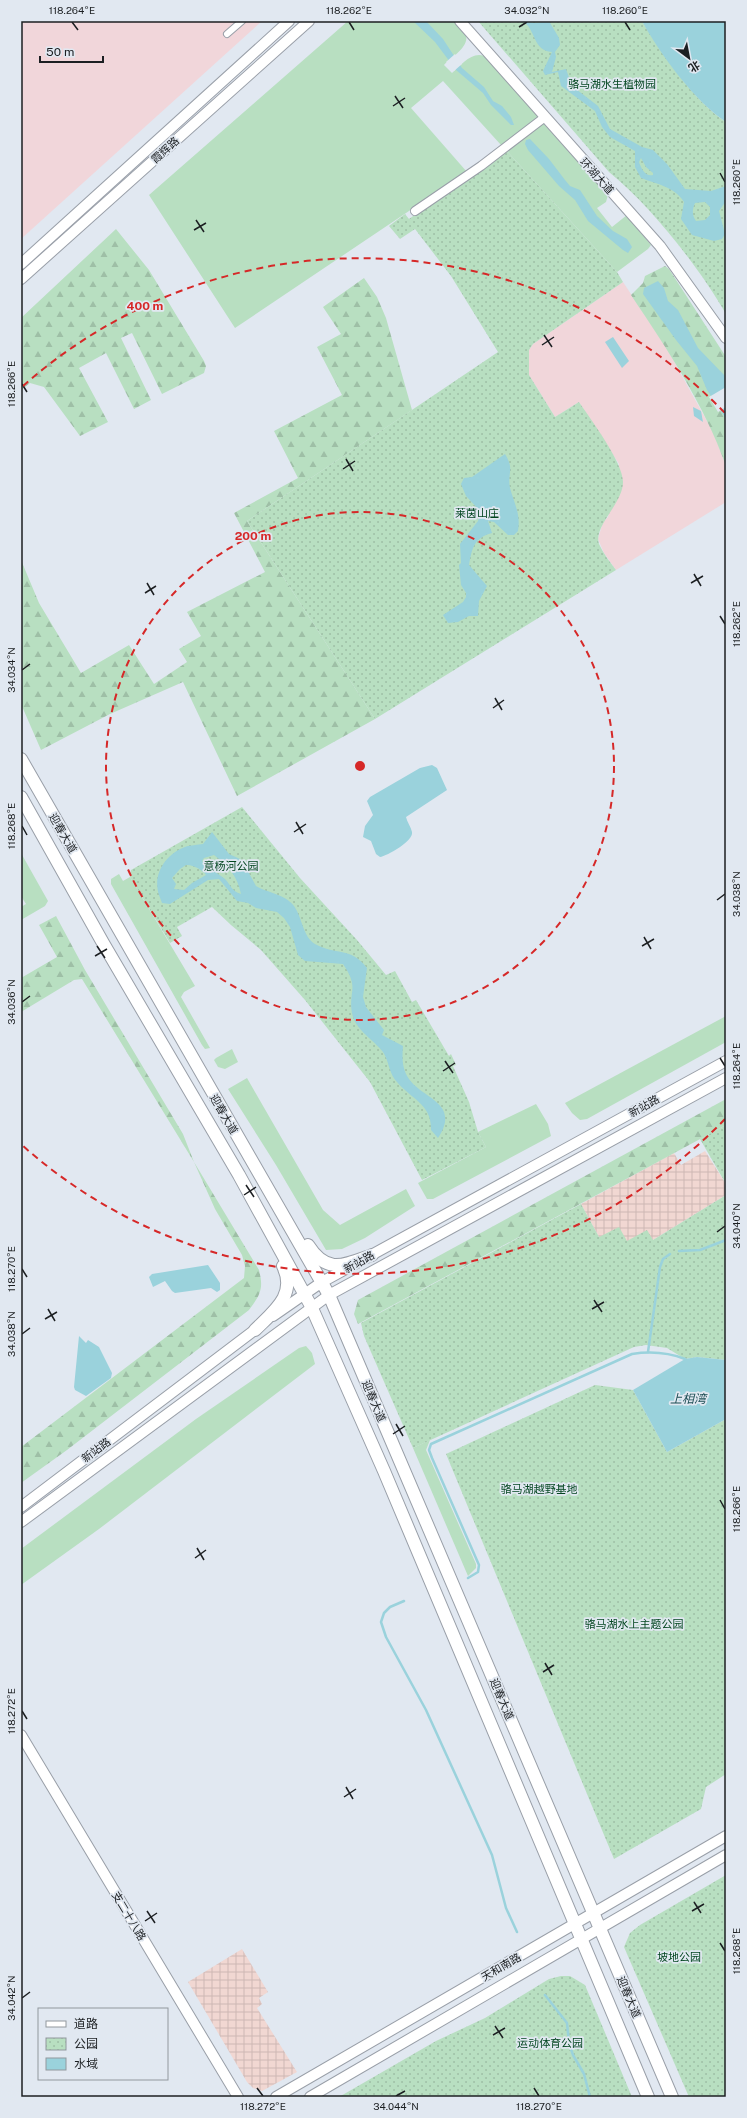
<svg xmlns="http://www.w3.org/2000/svg" width="747" height="2118" viewBox="0 0 747 2118" font-family="'Public Sans','Noto Sans SC',sans-serif">
<defs>
<pattern id="industrial-grid" width="8" height="8" patternUnits="userSpaceOnUse"><rect width="8" height="8" fill="#f1d7d2"/><path d="M0 4h8M4 0v8" fill="none" stroke="#ceb8b4"/></pattern>
<pattern id="forest-firs" width="22" height="20" patternUnits="userSpaceOnUse"><rect width="22" height="20" fill="#b8dfc1"/><path d="M5 1l3.5 6h-7zM16 11l3.5 6h-7z" fill="#9ebfa6"/></pattern>
<pattern id="park-dots" width="8" height="8" patternUnits="userSpaceOnUse"><rect width="8" height="8" fill="#b8dfc1"/><path d="M2 2h.1M6 6h.1" fill="none" stroke="#9ebfa6" stroke-width="1.8" stroke-linecap="round"/></pattern>
</defs>
<rect width="100%" height="100%" fill="#e1e8f1"/>
<!-- commercial -->
<g fill="#f1d6da">
<polygon points="21,21 262,21 21,239"/>
<polygon points="623,282 666,347 714,434 726,466 726,502 616,570 604,553 598,539 603,522 608,517 619,464 579,402 555,417 529,375 529,350 533,344"/>
</g>
<!-- industrial -->
<g fill="url(#industrial-grid)">
<polygon points="705,1151 726,1184 726,1195 653,1240 627,1241 599,1237 581,1204 674,1153 681,1165"/>
<polygon points="242,1949 268,1992 259,1998 262,2004 257,2008 297,2072 262,2091 253,2088 247,2082 188,1982"/>
</g>
<!-- grass -->
<g fill="#b8dfc1">
<path d="M348 21H455C458 25 465 31 466 36 469 47 450 58 444 65L452 73C460 66 472 51 484 56L538 115 537 119 501 145 443 81 411 108 467 172 235 328 149 195Z"/>
<polygon points="543,123 608,195 606,202 597,208 612,227 627,215 651,245 648,249 617,272 506,150"/>
<polygon points="21,853 48,901 45,906 21,920 21,907 26,904 21,896"/>
<polygon points="119,874 123,881 130,877 195,986 184,992 181,997 210,1048 205,1049 202,1045 111,884 111,879"/>
<polygon points="726,1016 726,1042 587,1119 580,1120 572,1113 565,1103"/>
<polygon points="232,1049 238,1062 225,1069 218,1067 214,1060 216,1058"/>
<polygon points="247,1078 323,1210 340,1225 406,1189 415,1206 365,1238 342,1249 326,1250 276,1165 228,1089"/>
<polygon points="536,1104 548,1124 551,1136 433,1199 427,1199 418,1183 486,1147 478,1132"/>
<polygon points="306,1346 312,1353 315,1364 99,1529 21,1585 21,1549 196,1419 299,1348"/>
<polygon points="430,1440 426,1450 476,1564 476,1568 468,1576 413,1448"/>
</g>
<!-- forest -->
<g fill="url(#forest-firs)">
<polygon points="116,229 149,270 204,361 206,366 204,373 162,394 132,333 121,338 151,400 134,409 106,353 79,368 108,422 80,436 44,387 30,383 21,390 21,318"/>
<path d="M665 266 669 269 726 357V466C704 404 667 349 631 295L643 283 645 276Z"/>
<polygon points="364,278 377,297 386,318 412,410 247,521 375,719 237,796 183,682 110,714 41,750 21,704 21,560 39,603 81,673 129,645 154,684 187,662 179,649 201,636 187,612 265,572 234,513 298,478 274,431 342,395 317,347 341,334 323,307"/>
<path d="M56 916 85 970 183 1134 194 1162 259 1270C264 1289 260 1295 249 1310L67 1450 21 1483V1447L244 1278 245 1266 242 1255 215 1209 194 1162 82 979 74 980 21 1012V978L57 957 39 925Z"/>
<polygon points="726,1099 726,1125 358,1324 354,1314 358,1300"/>
</g>
<!-- park -->
<g fill="url(#park-dots)">
<path d="M478 21H642C662 54 694 101 726 122V314C699 267 650 205 609 172Z"/>
<path d="M506 150 617 272 623 282 533 344 529 350V375L555 417 579 402C591 420 623 462 623 482 623 504 593 526 599 544 603 553 610 562 616 570L375 719 247 521 498 352 451 276 415 229 400 239 389 226 405 214 409 219Z"/>
<polygon points="242,807 300,878 357,940 386,975 395,971 412,1002 416,1000 449,1056 451,1054 456,1065 453,1066 469,1102 478,1132 486,1147 422,1180 370,1082 305,1000 261,950 231,925 212,907 177,927 182,936 170,943 130,877 131,870"/>
<polygon points="726,1125 726,1184 700,1139"/>
<polygon points="726,1195 726,1360 697,1357 685,1359 667,1348 646,1345 634,1347 413,1448 364,1336 361,1323 581,1204 599,1237 619,1227 627,1241 647,1230 653,1240"/>
<polygon points="595,1385 633,1390 667,1452 726,1419 726,1774 706,1787 701,1809 614,1859 446,1454"/>
<polygon points="726,1875 726,2097 689,2097 624,1947 630,1933 640,1925"/>
<polygon points="561,1976 570,1976 585,1985 632,2097 339,2097 436,2041 485,2018 549,1979"/>
</g>
<!-- water -->
<g fill="#9ad2dc" fill-rule="evenodd">
<polygon points="413,21 426,21 443,39 462,68 484,87 493,101 502,106 511,117 514,125 511,125 491,105 483,93 456,70 435,42"/>
<path d="M523 21 535 23 549 21 559 38 560 45 555 52 556 57 552 72 566 69 572 86 598 106 610 129 642 147 653 150 667 164 685 189 711 191 726 186V201L719 211 725 234 722 239 714 241 692 235 681 219 684 202C675 187 657 184 641 178L635 167V151L610 137 602 127 595 111 561 86 558 72 545 75 543 71 552 52C533 51 536 30 523 21ZM641 158 646 167 653 173V175C645 177 641 168 639 162ZM705 202 710 207V215L705 220 696 221C692 215 692 210 695 203Z"/>
<path d="M642 21H726V122C696 103 659 53 642 21Z"/>
<polygon points="530,139 549,159 565,180 570,186 580,190 597,216 613,231 627,239 632,247 628,253 623,250 588,221 575,200 559,186 528,150 525,144 526,140"/>
<polygon points="658,281 664,288 668,301 678,310 698,348 726,377 726,419 707,390 697,366 676,340 643,294 644,288"/>
<polygon points="613,337 629,361 622,368 605,342"/>
<polygon points="693,407 701,411 703,422 694,416"/>
<path d="M505 454C515 470 507 473 510 488 514 503 521 514 518 531L514 535H508L494 522 488 521 492 533C474 538 472 548 469 565L487 586 479 601 478 616H469L458 622 448 623 443 615 463 602 466 597V593L461 585 459 565 461 563 460 544 478 521 481 512 466 496 461 484 464 478 472 477Z"/>
<path d="M432 765 437 768 447 790 406 817C407 822 411 827 412 832 414 841 387 856 380 857L376 854 371 841 363 837 365 826 373 815 367 801 370 797 420 768Z"/>
<path d="M212 832 229 854 240 859 244 864 256 886C268 893 285 894 294 906 302 917 303 937 315 944 334 955 352 947 367 968L363 997 366 1007 384 1030 382 1035 403 1046C402 1058 402 1069 409 1079 423 1099 461 1103 438 1138L431 1130C432 1104 411 1099 397 1082 389 1074 389 1061 383 1052 373 1039 355 1030 352 1013 348 990 360 989 343 964L305 961 298 955 290 927 284 918 277 912 256 908 248 903 237 901 219 879 208 880 170 904 162 903C161 900 160 898 159 895 152 874 166 854 185 847 190 845 198 845 203 844ZM214 855C228 866 237 875 241 894 231 891 231 885 225 879 217 872 210 871 202 861L204 858ZM186 865C192 864 203 870 206 875L192 883 184 890 174 889 176 884 172 878 180 869Z"/>
<polygon points="208,1265 220,1283 220,1290 217,1292 211,1288 175,1293 172,1291 165,1281 153,1287 149,1277 152,1274"/>
<polygon points="79,1336 86,1343 88,1340 99,1347 112,1373 111,1378 86,1396 75,1390 74,1387"/>
<polygon points="697,1357 726,1360 726,1419 667,1452 633,1390 685,1359"/>
</g>
<!-- pier -->
<g fill="#e1e8f1">
<polygon points="455,54 462,64 454,71 446,62"/>
<polygon points="726,387 726,407 718,412 709,397"/>
</g>
<g fill="none" stroke-linecap="round" stroke-linejoin="round">
<!-- stream -->
<g stroke="#9ad2dc" stroke-width="2.5">
<polyline points="679,1251 700,1250 726,1240"/>
<polyline points="648,1352 660,1267 663,1259 670,1254"/>
<path d="M468 1578 478 1572 479 1565 432 1458 429 1450 431 1444 632 1354C651 1351 667 1352 685 1359"/>
<polyline points="404,1601 390,1607 384,1613 381,1622 386,1637 426,1710 492,1855 506,1908 517,1932"/>
<polyline points="545,1995 567,2023 569,2043 573,2055 584,2074 590,2097"/>
</g>
<!-- pedestrian casing -->
<g stroke="#999fa8" stroke-width="8">
<polyline id="pedestrian" points="227,34 242,21"/>
</g>
<!-- minor casing -->
<g stroke="#999fa8" stroke-width="10">
<polyline id="minor" points="415,211 481,166 545,117"/>
</g>
<!-- tertiary casing -->
<g stroke="#999fa8" stroke-width="12">
<g id="tertiary">
<polyline points="460,21 660,246 726,338"/>
<polyline points="21,264 289,21"/>
<polyline points="21,279 309,21"/>
<polyline points="273,1316 322,1282 726,1061"/>
<polyline points="21,1507 260,1326"/>
<polyline points="21,1522 329,1295 726,1078"/>
<polyline points="21,1735 238,2097"/>
<polyline points="276,2097 726,1836"/>
<polyline points="310,2097 726,1855"/>
</g>
</g>
<!-- secondary casing -->
<g stroke="#999fa8" stroke-width="14">
<g id="secondary">
<polyline points="21,759 329,1295 672,2097"/>
<polyline points="21,797 103,943 239,1175 311,1306 384,1471 648,2097"/>
<path d="M308 1245C327 1275 344 1265 372 1255"/>
<path d="M255 1330C274 1311 297 1295 283 1266"/>
</g>
</g>
<!-- pedestrian -->
<use href="#pedestrian" stroke="#fff" stroke-width="6"/>
<!-- minor -->
<use href="#minor" stroke="#fff" stroke-width="8"/>
<!-- tertiary -->
<use href="#tertiary" stroke="#fff" stroke-width="10"/>
<!-- secondary -->
<use href="#secondary" stroke="#fff" stroke-width="12"/>
</g>
<!-- ticks -->
<path fill="none" stroke="#1c1f22" stroke-width="1.5" d="M72 22 78 30M349 22 354 30M625 22 630 30M519 27 527 22M395 96 403 108M393 106 405 98M720 173 725 182M196 220 204 232M194 230 206 223M544 335 552 347M542 345 554 337M22 384 27 392M346 459 353 471M343 469 355 461M694 574 701 586M147 583 154 595M691 583 703 576M145 593 156 586M720 616 725 624M22 670 30 664M495 698 502 710M493 708 504 700M296 822 303 834M22 826 27 835M294 832 306 824M717 900 725 894M644 937 651 949M97 946 105 958M642 946 654 939M95 956 107 949M22 1002 30 996M720 1058 725 1066M445 1061 453 1073M443 1071 455 1063M246 1185 254 1197M244 1195 256 1187M717 1232 725 1226M22 1269 27 1277M594 1300 602 1312M48 1309 55 1321M592 1309 604 1302M45 1319 57 1312M22 1334 30 1328M396 1424 403 1436M393 1434 405 1426M720 1500 725 1509M197 1548 204 1560M195 1558 206 1550M545 1663 552 1675M543 1672 554 1665M22 1711 27 1719M346 1787 353 1799M344 1797 356 1789M694 1902 701 1913M147 1911 155 1923M692 1911 704 1904M145 1921 157 1913M720 1943 725 1951M22 1998 30 1992M495 2026 503 2038M493 2035 505 2028M257 2088 263 2096M534 2088 539 2096M396 2096 405 2091"/>
<!-- distance rings -->
<g fill="none" stroke="#d62828" stroke-width="2" stroke-dasharray="7 5">
<circle cx="360" cy="766" r="254"/>
<path d="M725 1119A508 508 0 0 1 23 1146M23 386A508 508 0 0 1 725 413"/>
</g>
<g text-anchor="middle" dominant-baseline="central" stroke-width="3.5" stroke-linejoin="round" paint-order="stroke">
<!-- park labels -->
<g font-size="11" fill="#034620" stroke="#e1e8f1">
<text x="612" y="84">骆马湖水生植物园</text>
<text x="477" y="513">莱茵山庄</text>
<text x="231" y="866">意杨河公园</text>
<text x="539" y="1489">骆马湖越野基地</text>
<text x="634" y="1624">骆马湖水上主题公园</text>
<text x="679" y="1957">坡地公园</text>
<text x="550" y="2043">运动体育公园</text>
</g>
<!-- street labels -->
<g font-size="11" fill="#1c1f22" stroke="#e1e8f1">
<text transform="translate(165 150) rotate(-42)">霞辉路</text>
<text transform="translate(597 176) rotate(48)">环湖大道</text>
<text transform="translate(63 833) rotate(60)">迎春大道</text>
<text transform="translate(644 1106) rotate(-29)">新站路</text>
<text transform="translate(224 1114) rotate(60)">迎春大道</text>
<text transform="translate(359 1262) rotate(-29)">新站路</text>
<text transform="translate(374 1401) rotate(67)">迎春大道</text>
<text transform="translate(96 1450) rotate(-37)">新站路</text>
<text transform="translate(502 1699) rotate(67)">迎春大道</text>
<text transform="translate(129 1916) rotate(59)">支二十八路</text>
<text transform="translate(501 1967) rotate(-30)">天和南路</text>
<text transform="translate(629 1997) rotate(67)">迎春大道</text>
</g>
<!-- water labels -->
<g font-size="12" font-style="italic" fill="#1b4c53" stroke="#e1e8f1">
<text x="688" y="1399">上相湾</text>
</g>
</g>
<circle cx="360" cy="766" r="6" fill="#d62828" stroke="#e1e8f1" stroke-width="2"/>
<g font-size="12" text-anchor="middle" font-weight="bold" fill="#d62828" stroke="#e1e8f1" stroke-width="3.5" stroke-linejoin="round" paint-order="stroke">
<text x="145" y="310">400 m</text>
<text x="253" y="540">200 m</text>
</g>
<!-- border -->
<rect width="747" height="2118" fill="none" stroke="#e1e8f1" stroke-width="44"/>
<!-- legend -->
<rect x="38" y="2008" width="130" height="72" fill="#e1e8f1" stroke="#92989e"/>
<rect x="46" y="2021" width="20" height="6" fill="#ffffff" stroke="#92989e"/>
<text x="74" y="2028" font-size="12" fill="#1c1f22">道路</text>
<rect x="46" y="2038" width="20" height="12" fill="url(#park-dots)" stroke="#92989e"/>
<text x="74" y="2048" font-size="12" fill="#1c1f22">公园</text>
<rect x="46" y="2058" width="20" height="12" fill="#9ad2dc" stroke="#92989e"/>
<text x="74" y="2068" font-size="12" fill="#1c1f22">水域</text>
<!-- north arrow -->
<g transform="translate(689 58) rotate(148)" stroke="#e1e8f1" stroke-width="3" paint-order="stroke">
<path d="M0-3L7 15L0 10L-7 15Z" fill="#1c1f22"/>
<text y="-6" font-size="11" font-weight="bold" text-anchor="middle" fill="#1c1f22">北</text>
</g>
<!-- scale -->
<path d="M40 56v6h63v-6" fill="none" stroke="#1c1f22" stroke-width="2"/>
<text x="46" y="56" font-size="12" fill="#1c1f22" stroke="#e1e8f1" stroke-width="3" paint-order="stroke">50 m</text>
<rect x="22" y="22" width="703" height="2074" fill="none" stroke="#1c1f22" stroke-width="1.5"/>
<g font-size="10" text-anchor="middle" fill="#1c1f22">
<text x="72" y="14">118.264°E</text>
<text x="349" y="14">118.262°E</text>
<text x="527" y="14">34.032°N</text>
<text x="625" y="14">118.260°E</text>
<text transform="translate(736 182) rotate(-90)" y="4">118.260°E</text>
<text transform="translate(11 384) rotate(-90)" y="4">118.266°E</text>
<text transform="translate(736 624) rotate(-90)" y="4">118.262°E</text>
<text transform="translate(11 670) rotate(-90)" y="4">34.034°N</text>
<text transform="translate(11 826) rotate(-90)" y="4">118.268°E</text>
<text transform="translate(736 894) rotate(-90)" y="4">34.038°N</text>
<text transform="translate(11 1002) rotate(-90)" y="4">34.036°N</text>
<text transform="translate(736 1066) rotate(-90)" y="4">118.264°E</text>
<text transform="translate(736 1226) rotate(-90)" y="4">34.040°N</text>
<text transform="translate(11 1269) rotate(-90)" y="4">118.270°E</text>
<text transform="translate(11 1334) rotate(-90)" y="4">34.038°N</text>
<text transform="translate(736 1509) rotate(-90)" y="4">118.266°E</text>
<text transform="translate(11 1711) rotate(-90)" y="4">118.272°E</text>
<text transform="translate(736 1951) rotate(-90)" y="4">118.268°E</text>
<text transform="translate(11 1998) rotate(-90)" y="4">34.042°N</text>
<text x="263" y="2110">118.272°E</text>
<text x="396" y="2110">34.044°N</text>
<text x="539" y="2110">118.270°E</text>
</g>
</svg>
